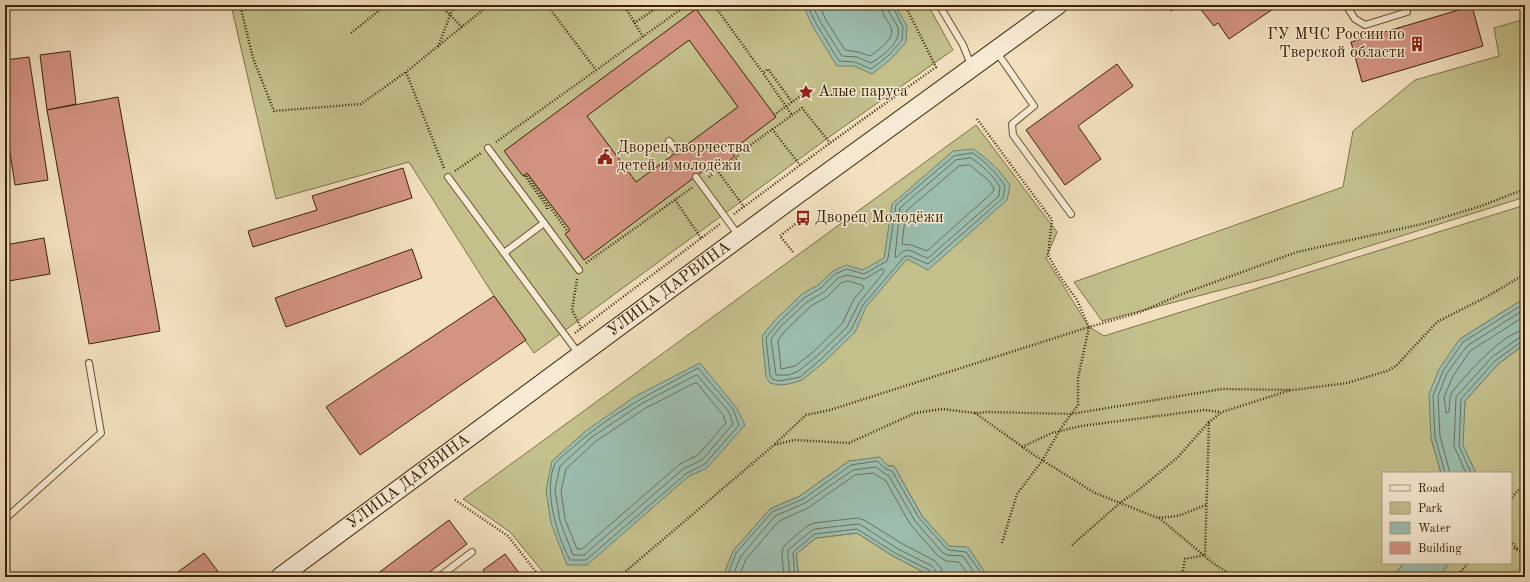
<svg xmlns="http://www.w3.org/2000/svg" width="1530" height="582" viewBox="0 0 1530 582" font-family="'Old Standard TT',serif">
<rect width="100%" height="100%" fill="#f2e0be"/>
<filter id="stains"><feTurbulence type="fractalNoise" baseFrequency=".005" numOctaves="4"/><feColorMatrix values="0 0 0 0 .2 0 0 0 0 .09 0 0 0 0 .02 0 0 0 .5 -.17"/></filter>
<radialGradient id="worn" r=".72"><stop offset=".6" stop-color="#630" stop-opacity="0"/><stop offset="1" stop-color="#630" stop-opacity=".3"/></radialGradient>
<!-- green -->
<g fill="#c3c08c" stroke="#7f7148">
<polygon points="231,5 928,5 953,50 839,130 534,353 494,296 409,162 276,199"/>
<polygon points="1525,19 1525,197 1271,277 1102,321 1074,282 1343,187 1353,131 1415,80 1499,56 1494,28"/>
<polygon points="976,125 1057,232 1046,258 1089,327 1104,336 1525,205 1525,298 1460,339 1431,438 1441,473 1383,473 1383,563 1404,563 1393,577 988,577 968,548 949,546 922,516 894,466 849,461 800,496 770,509 733,551 723,577 547,577 510,532 463,499"/>
<polygon points="1525,344 1525,577 1439,577 1449,563 1511,563 1511,473 1476,473 1462,445 1465,401 1498,364"/>
<polygon points="857,533 893,556 927,574 929,577 818,577 823,573 806,577 799,577 796,554 816,538"/>
</g>
<!-- water -->
<g fill="#9cbdae" stroke="#757f6a">
<polygon points="803,5 895,5 907,26 906,42 891,59 872,74 854,66 837,66 813,27"/>
<path d="M973 149C988 159 1000 170 1010 185L1007 200 928 270 907 259 866 307 855 332 822 364 802 380 789 384 779 385 770 383 766 377 762 336 775 320 802 294 818 285 833 271 846 265 863 270 884 258 892 204 953 151Z"/>
<polygon points="1525,298 1525,344 1498,364 1465,401 1463,445 1476,473 1441,473 1431,438 1429,394 1439,369 1460,339"/>
<polygon points="700,363 736,407 745,425 707,468 689,476 587,565 567,565 551,523 546,490 552,461 587,430 636,396"/>
<polygon points="880,457 888,466 894,466 922,516 949,546 968,547 988,577 929,577 927,574 893,556 857,533 816,538 796,554 799,577 723,577 733,551 770,509 800,496 849,461"/>
<polygon points="1404,563 1449,563 1439,577 1393,577"/>
</g>
<g fill="none" stroke-linecap="round" stroke-linejoin="round">
<!-- shore -->
<g stroke="#6c7058" stroke-width="1">
<polyline points="807,5 817,25 839,61 855,62 871,69 888,56 902,40 903,27 892,5"/>
<path d="M812 5 821 23 842 56 857 57 871 63C881 57 902 42 898 28 895 20 888 14 887 5"/>
<path d="M819 5 826 20 845 50 858 52 870 56C876 52 882 47 887 42 900 27 882 21 881 5"/>
<path d="M973 153C986 163 996 172 1005 186L1003 198 928 264 909 256H905L863 305 851 330 819 361 800 377 779 381 772 379 770 375 766 338 778 323 804 298 821 288 835 274 847 269 864 274 887 261 888 258 896 205 954 156Z"/>
<path d="M971 158C983 166 993 175 1000 187L999 196 928 258C914 255 909 243 897 257H895L900 208 956 160Z"/>
<polygon points="970,165 989,181 994,188 993,192 927,251 911,245 902,244 906,211 959,166"/>
<polygon points="882,269 884,270 884,272 859,303 847,327 816,357 797,372 788,375 776,375 771,339 781,326 807,302 824,292 838,278 847,275 864,279"/>
<polygon points="848,281 862,285 864,287 854,299 842,324 812,353 795,366 781,369 778,340 786,330 811,306 827,297 841,283"/>
<path d="M1525 316 1470 351 1453 376 1444 397 1446 413 1449 412 1450 398 1452 392C1465 376 1504 331 1525 330"/>
<path d="M698 368 733 409 739 425 705 464 687 473 586 560H570C557 536 543 490 555 464 558 459 566 453 571 449 608 415 653 392 698 368Z"/>
<polygon points="697,375 729,412 733,424 702,460 683,469 584,555 573,555 560,521 555,490 560,466 592,437 641,404"/>
<polygon points="695,383 697,383 723,415 726,423 698,455 680,464 582,549 577,549 565,519 561,491 566,469 596,441 644,409"/>
<polyline points="1445,473 1435,437 1433,396 1443,371 1463,342 1525,303"/>
<polyline points="1450,473 1440,436 1438,396 1447,373 1467,346 1525,309"/>
<polyline points="1466,473 1454,446 1456,397 1492,357 1519,338 1525,336"/>
<polyline points="1471,473 1459,446 1461,399 1495,361 1521,342 1525,341"/>
<polyline points="727,577 736,553 772,512 803,499 851,465 877,461 886,469 892,471 919,518 946,548 949,550 966,552 984,577"/>
<polyline points="732,577 741,556 775,516 805,503 853,470 876,467 884,473 889,476 915,521 942,552 947,555 963,556 977,577"/>
<polyline points="739,577 746,559 779,521 808,508 855,475 873,473 886,481 910,524 938,556 946,561 959,562 970,577"/>
<polyline points="784,577 782,555 783,548 787,543 807,526 814,523 857,518 864,520 901,543 935,561 941,568 943,577"/>
<polyline points="790,577 788,555 788,550 811,531 815,529 857,524 861,525 898,549 932,566 936,571 937,577"/>
<polyline points="795,577 793,552 815,534 857,529 895,553 929,570 932,577"/>
</g>
</g>
<!-- building -->
<g fill="#d39482" stroke="#3b2203" fill-rule="evenodd">
<polygon points="1166,5 1179,5 1171,11"/>
<polygon points="1197,5 1279,5 1229,39 1218,23 1214,26"/>
<polygon points="1416,5 1438,5 1436,10"/>
<polygon points="1472,6 1483,46 1362,82 1351,42"/>
<path d="M696 9 776 117 731 151 735 156 724 165 719 159 584 260 565 234 570 230 527 173 523 176 504 151ZM689 40 738 107 636 182 587 116Z"/>
<polygon points="70,51 76,104 47,110 40,55"/>
<polygon points="29,57 48,180 15,185 5,121 5,60"/>
<polygon points="1117,64 1133,86 1078,126 1101,159 1065,185 1026,130"/>
<polygon points="118,97 160,331 89,344 47,110"/>
<polygon points="403,168 412,198 253,247 248,231 317,210 312,196"/>
<polygon points="44,238 50,274 9,281 5,260 5,245"/>
<polygon points="412,249 422,278 286,327 275,298"/>
<polygon points="494,296 526,340 360,455 326,407"/>
<polygon points="449,520 467,544 423,577 373,577"/>
<polygon points="204,553 220,574 216,577 171,577"/>
<polygon points="505,554 522,577 488,577 483,570"/>
</g>
<g fill="none" stroke-linecap="round" stroke-linejoin="round">
<!-- service casing -->
<g stroke="#695232" stroke-width="8">
<g id="service">
<polyline points="939,5 963,45 971,65"/>
<polyline points="1346,5 1355,19 1365,25 1407,12"/>
<polyline points="996,51 1034,106 1012,124 1013,135 1071,214"/>
<polyline points="669,141 677,151"/>
<polyline points="488,148 544,223 504,253 579,354"/>
<polyline points="448,177 504,253"/>
<polyline points="696,177 739,236"/>
<polyline points="544,223 579,270"/>
<polyline points="5,519 101,433 89,363"/>
<polyline points="439,577 472,552"/>
</g>
</g>
<!-- secondary casing -->
<g stroke="#3b2203" stroke-width="20">
<g id="secondary">
<path id="s1" d="M280 577 790 200 1058 5"/>
</g>
</g>
<!-- path -->
<g stroke="#3b2203" stroke-width="2.5" stroke-dasharray="1 2" stroke-linecap="butt">
<polyline points="240,5 253,58 274,111 361,104 406,72"/>
<polyline points="440,5 462,27"/>
<polyline points="547,5 596,70"/>
<polyline points="624,5 643,37"/>
<polyline points="714,5 763,73"/>
<polyline points="634,23 661,5"/>
<polyline points="351,33 386,5"/>
<polyline points="438,47 454,5"/>
<polyline points="792,102 768,69 763,73 792,115"/>
<polyline points="977,119 1052,220 1048,255 1061,278 1077,300 1089,327 1138,313 1182,294 1297,252 1422,224 1481,206 1525,189"/>
<polyline points="772,129 800,165"/>
<polyline points="496,142 687,5"/>
<polyline points="444,168 406,72 489,5"/>
<polyline points="717,170 744,207"/>
<polyline points="455,171 481,153"/>
<polyline points="525,176 527,175 568,232"/>
<polyline points="525,176 547,207 547,210"/>
<polyline points="709,177 721,167 725,167 737,158 738,154 802,108 830,143"/>
<polyline points="675,200 701,238"/>
<polyline points="734,214 830,143 936,67 905,5"/>
<polyline points="793,252 780,236 803,218"/>
<polyline points="586,263 693,187"/>
<polyline points="577,279 572,310 581,328"/>
<polyline points="575,333 720,224"/>
<polyline points="975,413 1034,455 1095,493 1158,518 1178,516 1206,505"/>
<polyline points="775,444 806,415 830,410 1089,327"/>
<polyline points="1022,447 1052,433 1081,426 1204,410 1221,412"/>
<polyline points="455,500 508,536 540,577"/>
<polyline points="1511,500 1513,496 1525,483"/>
<polyline points="1159,518 1213,563 1234,577"/>
<polyline points="1511,541 1518,550"/>
<polyline points="1002,543 1017,494 1042,461 1061,428 1078,405 1078,378 1089,327"/>
<polyline points="1072,545 1120,503 1141,488 1178,457 1209,422"/>
<polyline points="1511,547 1525,553"/>
<polyline points="619,577 774,445 794,440 849,443 915,413 942,409 975,413 989,412 1071,414 1222,389 1293,390 1347,383 1387,371 1396,366 1437,322 1488,296 1525,274"/>
<polyline points="1182,577 1185,559 1205,555 1209,422 1222,412 1291,390"/>
<polyline points="1459,577 1459,574 1468,563"/>
</g>
<!-- service -->
<use href="#service" stroke="#f7ebd5" stroke-width="6"/>
<!-- secondary -->
<use href="#secondary" stroke="#f7ebd5" stroke-width="18"/>
<!-- path-bridge -->
<polyline stroke="#3b2203" stroke-width="2.5" stroke-dasharray="1 2" stroke-linecap="butt" points="774,115 806,92"/>
</g>
<!-- icons -->
<defs>
<g id="building-bare" transform="scale(1.2)"><path d="M-4-6H4V6H1V3H-1V6H-4ZM-2.5-4.3h1.7v1.8h-1.7ZM.8-4.3h1.7v1.8H.8ZM-2.5-1h1.7V.8h-1.7ZM.8-1h1.7V.8H.8Z" fill="#8f2418" stroke="#f7ebd5" stroke-width="2.5" paint-order="stroke"/></g>
<g id="sight-bare" transform="scale(1.2)"><path d="M0-6L1.8-2.2L6-1.7L2.9 1.2L3.7 5.4L0 3.3L-3.7 5.4L-2.9 1.2L-6-1.7L-1.8-2.2Z" fill="#8f2418" stroke="#f7ebd5" stroke-width="2.5" paint-order="stroke"/></g>
<g id="civic-bare" transform="scale(1.2)"><path d="M-.6-6.5H3V-4.5H.6V-3L4-1V1h2V6H-6V1h2V-1L-.6-3ZM-1.2 2.5V6h2.4V2.5Z" fill="#8f2418" stroke="#f7ebd5" stroke-width="2.5" paint-order="stroke"/></g>
<g id="bus-bare" transform="scale(1.2)"><path d="M-5-6H5V4H4V6H2V4H-2V6H-4V4H-5ZM-3.5-4V0h7V-4ZM-3.5 1.2v1.5H-2V1.2ZM2 1.2v1.5H3.5V1.2Z" fill="#8f2418" stroke="#f7ebd5" stroke-width="2.5" paint-order="stroke"/></g>
</defs>
<g fill-rule="evenodd">
<use href="#building-bare" x="1417" y="44"/>
<use href="#sight-bare" x="806" y="92"/>
<use href="#civic-bare" x="605" y="157"/>
<use href="#bus-bare" x="803" y="218"/>
</g>
<g text-anchor="middle" dominant-baseline="central" stroke-width="3" stroke-linejoin="round" paint-order="stroke">
<!-- poi labels -->
<g font-size="16" fill="#3b2203" stroke="#f7ebd5" text-anchor="start">
<text x="1405" y="35" text-anchor="end">ГУ МЧС России по<tspan x="1405" dy="18">Тверской области</tspan></text>
<text x="818" y="92">Алые паруса</text>
<text x="617" y="148">Дворец творчества<tspan x="617" dy="18">детей и молодёжи</tspan></text>
<text x="815" y="218">Дворец Молодёжи</text>
</g>
<!-- street labels -->
<g font-size="16" fill="#3b2203" stroke="#f7ebd5">
<text stroke="none"><textPath href="#s1" startOffset="484">УЛИЦА ДАРВИНА</textPath></text>
<text stroke="none"><textPath href="#s1" startOffset="160">УЛИЦА ДАРВИНА</textPath></text>
</g>
</g>
<!-- margin -->
<rect width="1530" height="582" fill="none" stroke="#f2e0be" stroke-width="20"/>
<rect x="6" y="6" width="1518" height="570" fill="none" stroke="#3b2203" stroke-width="2"/>
<rect x="10" y="10" width="1510" height="562" fill="none" stroke="#3b2203"/>
<!-- legend -->
<rect x="1382" y="472" width="130" height="92" fill="#f7ebd5" stroke="#ac9b81"/>
<rect x="1390" y="485" width="20" height="6" fill="#f7ebd5" stroke="#ac9b81"/>
<text x="1418" y="492" font-size="12" fill="#3b2203">Road</text>
<rect x="1390" y="502" width="20" height="12" fill="#c3c08c" stroke="#ac9b81"/>
<text x="1418" y="512" font-size="12" fill="#3b2203">Park</text>
<rect x="1390" y="522" width="20" height="12" fill="#9cbdae" stroke="#ac9b81"/>
<text x="1418" y="532" font-size="12" fill="#3b2203">Water</text>
<rect x="1390" y="542" width="20" height="12" fill="#d39482" stroke="#ac9b81"/>
<text x="1418" y="552" font-size="12" fill="#3b2203">Building</text>
<rect width="100%" height="100%" filter="url(#stains)"/>
<rect width="100%" height="100%" fill="url(#worn)"/>
</svg>
